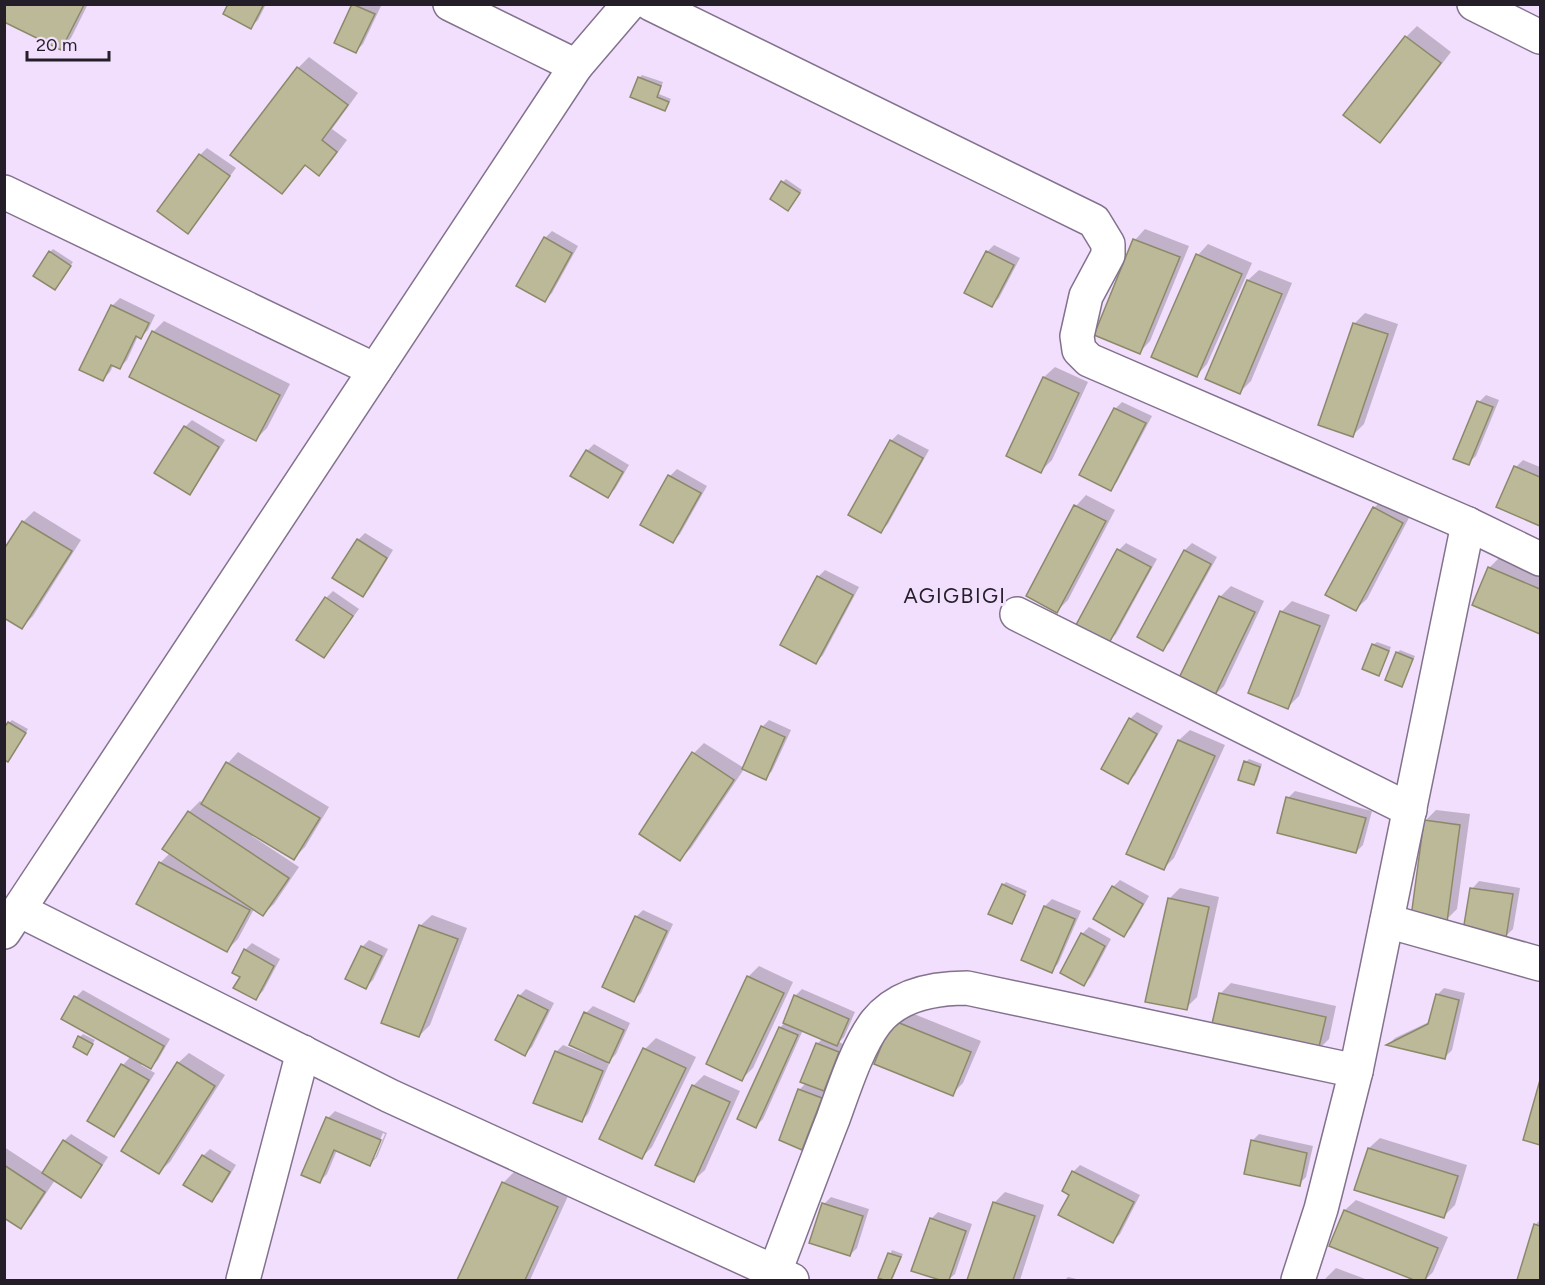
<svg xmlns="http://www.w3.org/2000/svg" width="1545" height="1285" viewBox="0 0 1545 1285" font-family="Figtree,sans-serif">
<rect width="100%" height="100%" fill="#f2dffd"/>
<!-- shadow -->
<g fill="#0003" fill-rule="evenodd">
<polygon points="4,4 88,4 71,38 60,49"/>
<polygon points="230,4 266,4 258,20 251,27"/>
<polygon points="354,4 376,4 381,6 363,44 356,51 336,42"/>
<polygon points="1417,26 1451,52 1391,130 1380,141 1406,37"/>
<polygon points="309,57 358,93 332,129 347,140 330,163 319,174 306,164 282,192 232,155 298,68"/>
<polygon points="642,75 663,82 659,94 671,99 665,109 639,78"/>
<polygon points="207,148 236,168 188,232 200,155"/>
<polygon points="786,179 802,190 791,206 783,182"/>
<polygon points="1145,229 1189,246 1150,341 1140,352 1135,240"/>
<polygon points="552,231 578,246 552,293 545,300 545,238"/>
<polygon points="1208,244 1252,263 1207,364 1197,375 1198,255"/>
<polygon points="994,245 1020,258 999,298 992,305 966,292 987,252"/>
<polygon points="53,249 73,262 57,285 50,252"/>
<polygon points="1259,270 1292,283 1251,381 1240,392 1207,378 1248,280"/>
<polygon points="120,298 155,315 148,330 141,337 138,336 127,360 120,367 114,364 110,372 103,379 81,369 113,305"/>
<polygon points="1365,313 1398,324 1364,424 1353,435 1354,324"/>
<polygon points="164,321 290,384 267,428 256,439 153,332"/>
<polygon points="1055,367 1088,382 1052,460 1041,471 1008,455 1044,377"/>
<polygon points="1486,395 1499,400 1476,456 1468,463 1479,402"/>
<polygon points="1122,402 1152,416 1117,482 1110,489 1082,474 1115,409"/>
<polygon points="192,420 225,440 196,486 189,493 185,427"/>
<polygon points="898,434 929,450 888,524 881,531 891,441"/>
<polygon points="594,444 629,465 615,489 608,496 587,451"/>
<polygon points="1523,460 1540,467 1540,524 1498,506 1516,467"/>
<polygon points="677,469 707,486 680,534 673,541 642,525 670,476"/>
<polygon points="1086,495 1115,510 1068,600 1057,611 1076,506"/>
<polygon points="1385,497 1412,512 1367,599 1356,609 1374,508"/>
<polygon points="34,511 81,540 33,616 22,627 4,552 23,522"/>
<polygon points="365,533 393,550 370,588 363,595 358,540"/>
<polygon points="1126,543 1157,559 1116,634 1109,641 1078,624 1119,550"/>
<polygon points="1192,543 1217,557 1170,642 1163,649 1139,636 1185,550"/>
<polygon points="1500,557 1540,574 1540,632 1474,604 1489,568"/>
<polygon points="825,570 859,587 823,655 816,662 818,577"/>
<polygon points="1231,586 1264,601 1224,686 1213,697 1220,597"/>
<polygon points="333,591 359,609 324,656 326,598"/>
<polygon points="1292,601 1330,615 1299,696 1288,707 1281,612"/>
<polygon points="1377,642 1391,647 1381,671 1378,674 1373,645"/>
<polygon points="1400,650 1415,656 1401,685 1397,653"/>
<polygon points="1137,712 1163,726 1135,775 1128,782 1130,719"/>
<polygon points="12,720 28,729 11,757 9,723"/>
<polygon points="769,720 791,730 772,771 765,778 744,769 691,848 680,859 694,753 704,743 744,768 762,727"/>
<polygon points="1190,730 1225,745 1174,858 1163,869 1128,853 1179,740"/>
<polygon points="238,752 329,807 305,847 294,858 254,834 252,836 299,867 274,904 263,914 254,909 238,939 227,950 160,863 170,853 189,812 200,801 203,803 228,763"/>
<polygon points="1249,759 1262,764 1257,781 1253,784 1246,762"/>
<polygon points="1295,791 1372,811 1363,845 1356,852 1288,798"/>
<polygon points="1436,810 1470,814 1457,909 1446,920 1425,821"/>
<polygon points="1120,880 1149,896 1131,928 1124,935 1113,887"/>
<polygon points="1479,881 1520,888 1513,929 1505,937 1472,889"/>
<polygon points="1006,882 1027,891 1011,922 1003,885"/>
<polygon points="1180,888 1219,897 1197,997 1186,1008 1169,899"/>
<polygon points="1052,899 1081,911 1058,964 1051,971 1045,906"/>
<polygon points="643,910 673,924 641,993 634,1000 636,917"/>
<polygon points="432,915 467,928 430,1025 419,1036 383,1022 421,925"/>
<polygon points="1089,927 1111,939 1091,977 1084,984 1082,934"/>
<polygon points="369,940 388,949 373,980 366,987 362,947"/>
<polygon points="252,943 280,959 263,991 256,998 242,976 245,950"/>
<polygon points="759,966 793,982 753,1068 742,1079 748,977"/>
<polygon points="1231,983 1336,1006 1329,1039 1318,1050 1220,994"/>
<polygon points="1444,988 1465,993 1452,1050 1445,1057 1389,1044 1395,1038 1431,1021 1437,995"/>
<polygon points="526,989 554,1003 532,1047 525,1054 497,1040 519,996"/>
<polygon points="802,989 855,1012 844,1037 839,1042 845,1045 831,1082 824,1090 828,1091 809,1141 802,1148 799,1090 806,1083 817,1044 823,1038 803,1030 763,1119 756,1126 780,1028 785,1022 795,996"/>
<polygon points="83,990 170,1039 158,1060 151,1067 143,1062 141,1065 155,1073 121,1128 114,1135 89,1120 123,1065 131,1056 63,1018 76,997"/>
<polygon points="593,1006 630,1023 616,1054 607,1063 609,1064 588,1114 581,1121 556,1052 563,1045 594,1057 595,1055 586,1013"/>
<polygon points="904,1010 981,1041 963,1083 952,1094 876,1064"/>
<polygon points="83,1034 95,1040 87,1053 80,1037"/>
<polygon points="656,1038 696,1057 652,1147 641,1158 645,1049"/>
<polygon points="189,1053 225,1075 170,1162 159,1172 178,1063"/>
<polygon points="704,1075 740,1091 705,1170 694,1180 693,1086"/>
<polygon points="1540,1085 1540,1144 1525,1139"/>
<path d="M335 1111 387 1133 377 1157 370 1164 337 1150 327 1174 320 1181 328 1118ZM383 1133 385 1134 375 1158H372Z"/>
<polygon points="71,1134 108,1157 87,1189 80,1196 55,1180 31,1216 20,1227 4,1217 4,1147 44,1173 64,1141"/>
<polygon points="1259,1134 1313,1146 1306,1177 1299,1184 1252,1141"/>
<polygon points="1380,1138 1467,1165 1455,1205 1444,1216 1369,1148"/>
<polygon points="210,1149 236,1165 219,1193 212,1200 203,1156"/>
<polygon points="1080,1165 1140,1195 1120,1234 1113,1241 1071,1194 1064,1190 1073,1172"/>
<polygon points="514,1172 568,1196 530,1280 459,1280 503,1183"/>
<polygon points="1005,1192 1044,1205 1020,1280 969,1280 994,1203"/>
<polygon points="831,1197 869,1209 857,1248 850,1255 824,1204"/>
<polygon points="1356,1200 1448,1237 1433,1272 1425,1280 1418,1280 1331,1245 1345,1210"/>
<polygon points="938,1212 972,1224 955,1274 948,1280 913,1270 931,1219"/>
<polygon points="1540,1220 1540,1280 1519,1280 1535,1225"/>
<polygon points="892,1250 903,1254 893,1278 888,1280 880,1277"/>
<polygon points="1336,1268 1368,1280 1324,1280"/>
<polygon points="1068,1277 1081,1280 1065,1280"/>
</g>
<!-- building -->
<g fill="#bcb998" stroke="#8c896a" stroke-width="1.5">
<polygon points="4,4 83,4 84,5 61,50 4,22"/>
<polygon points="228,4 264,4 251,29 223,14"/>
<polygon points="352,4 375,14 356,53 334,43"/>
<polygon points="1405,36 1441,63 1380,143 1343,115"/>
<polygon points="297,67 348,105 322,140 337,152 319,176 305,165 282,194 230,155"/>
<polygon points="638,77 661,86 657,97 669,102 665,111 630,97"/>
<polygon points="199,154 230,176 188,234 157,211"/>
<polygon points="781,181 800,193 788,211 770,199"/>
<polygon points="544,237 572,253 545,302 516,286"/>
<polygon points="1133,239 1180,257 1140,354 1094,335"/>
<polygon points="49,251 71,266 55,290 33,276"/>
<polygon points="986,251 1014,265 992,307 964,293"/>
<polygon points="1196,254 1242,274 1197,377 1151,357"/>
<polygon points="1247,280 1282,294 1240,394 1205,379"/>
<polygon points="111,305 149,323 141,339 136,336 120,369 111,365 103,381 79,370"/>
<polygon points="1353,323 1388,334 1353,437 1318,425"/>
<polygon points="152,331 280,395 256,441 129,377"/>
<polygon points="1043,377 1079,393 1041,473 1006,456"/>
<polygon points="1477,401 1493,407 1469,465 1453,459"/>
<polygon points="1114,408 1146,423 1111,491 1079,475"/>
<polygon points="184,426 219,447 190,495 154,473"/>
<polygon points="890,440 923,458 881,533 848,515"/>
<polygon points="586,450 623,472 608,498 570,476"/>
<polygon points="1514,466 1540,477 1540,526 1496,507"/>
<polygon points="668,475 701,493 673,543 640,525"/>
<polygon points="1074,505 1106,521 1057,613 1026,596"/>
<polygon points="1373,507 1403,523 1356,611 1325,595"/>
<polygon points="22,521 72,551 22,629 4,618 4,549"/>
<polygon points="357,539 387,558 363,597 332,578"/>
<polygon points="1117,549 1151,567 1109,643 1076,625"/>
<polygon points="1184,550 1211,564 1163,651 1137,637"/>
<polygon points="1488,567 1540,589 1540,634 1472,605"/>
<polygon points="817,576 853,595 816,664 780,645"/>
<polygon points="1219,596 1255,612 1213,699 1177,682"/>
<polygon points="325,597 353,616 324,658 296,640"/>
<polygon points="1280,611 1320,626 1288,709 1248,693"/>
<polygon points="1372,644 1389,651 1379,676 1362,669"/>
<polygon points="1396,652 1413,659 1402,687 1385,680"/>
<polygon points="1129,718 1157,734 1128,784 1101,769"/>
<polygon points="8,722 26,733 8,762 4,760 4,728"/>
<polygon points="761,726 785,737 766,780 742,769"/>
<polygon points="1178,740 1215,756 1164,870 1126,854"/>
<polygon points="692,752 734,780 680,861 639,834"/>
<polygon points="1244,761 1260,767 1254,785 1238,780"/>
<polygon points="226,762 320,818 294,860 201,804"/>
<polygon points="1286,797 1366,818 1356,853 1277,833"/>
<polygon points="188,811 289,878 263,916 162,849"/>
<polygon points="1424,820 1460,825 1447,922 1411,917"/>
<polygon points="159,862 250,910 227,952 136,904"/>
<polygon points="1002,884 1025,895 1012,924 988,914"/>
<polygon points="1112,886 1143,904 1124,937 1093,919"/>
<polygon points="1470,888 1513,894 1506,938 1463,931"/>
<polygon points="1168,898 1209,907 1187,1010 1145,1002"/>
<polygon points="1044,906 1075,919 1052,973 1021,960"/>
<polygon points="635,916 667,931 634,1002 602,987"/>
<polygon points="419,925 458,939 419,1037 381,1023"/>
<polygon points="1081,933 1105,946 1084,986 1060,973"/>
<polygon points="361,946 382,956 366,989 345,979"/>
<polygon points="244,949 274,966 256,1000 233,988 240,977 232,973"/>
<polygon points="747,976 784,993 742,1081 706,1064"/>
<polygon points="1219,993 1326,1017 1318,1051 1211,1028"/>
<polygon points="1436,994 1459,1000 1445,1059 1386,1045 1428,1024"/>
<polygon points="518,995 548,1010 525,1056 495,1040"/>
<polygon points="794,995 849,1019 837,1046 783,1023"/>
<polygon points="74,996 164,1046 151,1069 61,1019"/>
<polygon points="584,1012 624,1030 609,1063 569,1045"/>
<polygon points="892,1020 971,1052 953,1096 874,1064"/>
<polygon points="779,1027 798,1035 756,1128 737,1119"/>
<polygon points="78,1036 93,1044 87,1055 73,1047"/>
<polygon points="816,1043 839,1052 824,1091 800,1082"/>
<polygon points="643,1048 686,1068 642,1159 599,1139"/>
<polygon points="555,1051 603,1071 582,1122 533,1103"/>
<polygon points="177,1062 215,1086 159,1174 121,1151"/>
<polygon points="121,1064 149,1080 114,1137 87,1121"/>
<polygon points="1540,1080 1540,1145 1523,1140"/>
<polygon points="692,1085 730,1102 694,1182 655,1165"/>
<polygon points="798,1089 822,1098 802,1150 779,1140"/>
<polygon points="326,1117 381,1140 370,1166 334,1150 320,1183 301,1175"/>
<polygon points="63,1140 102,1165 81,1198 42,1173"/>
<polygon points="1251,1140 1307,1153 1300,1186 1244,1174"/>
<polygon points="1368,1148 1458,1176 1444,1218 1354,1190"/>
<polygon points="202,1155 230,1172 212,1202 183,1185"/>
<polygon points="4,1165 45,1192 21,1229 4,1218"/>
<polygon points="1072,1171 1134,1202 1113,1243 1058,1215 1069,1195 1062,1191"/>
<polygon points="502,1182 558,1207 525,1280 457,1280"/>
<polygon points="993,1202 1035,1216 1013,1280 967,1280"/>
<polygon points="822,1203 863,1216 850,1256 809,1243"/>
<polygon points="1344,1210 1438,1248 1425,1280 1414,1280 1329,1246"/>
<polygon points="930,1218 966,1231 949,1280 940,1280 911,1271"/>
<polygon points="1534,1224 1540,1226 1540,1280 1517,1280"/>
<polygon points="888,1253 901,1257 891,1280 884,1280 878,1278"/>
</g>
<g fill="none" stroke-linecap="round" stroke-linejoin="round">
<!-- minor casing -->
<g stroke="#83728d" stroke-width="36">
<g id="minor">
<polyline points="450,4 576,66"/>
<polyline points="651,4 1094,221 1108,244 1108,255 1086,296 1077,336 1079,350 1089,360 1468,524 1540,559"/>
<polyline points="1474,4 1540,37"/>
<polyline points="4,192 375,370"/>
<polyline points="1017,614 1410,810"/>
<polyline points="19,910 390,1096 792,1280"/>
<polyline points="1387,921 1540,964"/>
<path d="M774 1274C794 1222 813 1170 833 1119 844 1089 857 1047 876 1022 898 994 934 988 967 988L1356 1071"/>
<polyline points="243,1280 303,1052"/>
<polyline points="1298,1280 1321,1209 1356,1071 1468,524"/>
</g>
</g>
<!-- major casing -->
<g stroke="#83728d" stroke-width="36">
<polyline id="major" points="4,932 576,66 629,4"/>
</g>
<!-- minor -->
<use href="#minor" stroke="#fff" stroke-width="33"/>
<!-- major -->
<use href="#major" stroke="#fff" stroke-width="33"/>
</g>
<g text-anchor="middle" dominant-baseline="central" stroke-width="6" stroke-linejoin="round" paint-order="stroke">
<!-- quarter labels -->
<g font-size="21" letter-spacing="1.5" fill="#241e28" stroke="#f2dffd">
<text x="955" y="595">AGIGBIGI</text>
</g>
</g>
<!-- border -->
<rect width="1545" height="1285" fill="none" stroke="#241e28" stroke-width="12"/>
<!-- scale -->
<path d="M27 51v9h82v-9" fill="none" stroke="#241e28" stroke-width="3"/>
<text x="36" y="51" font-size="18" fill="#241e28" stroke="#f2dffd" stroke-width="4.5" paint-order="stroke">20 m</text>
</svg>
